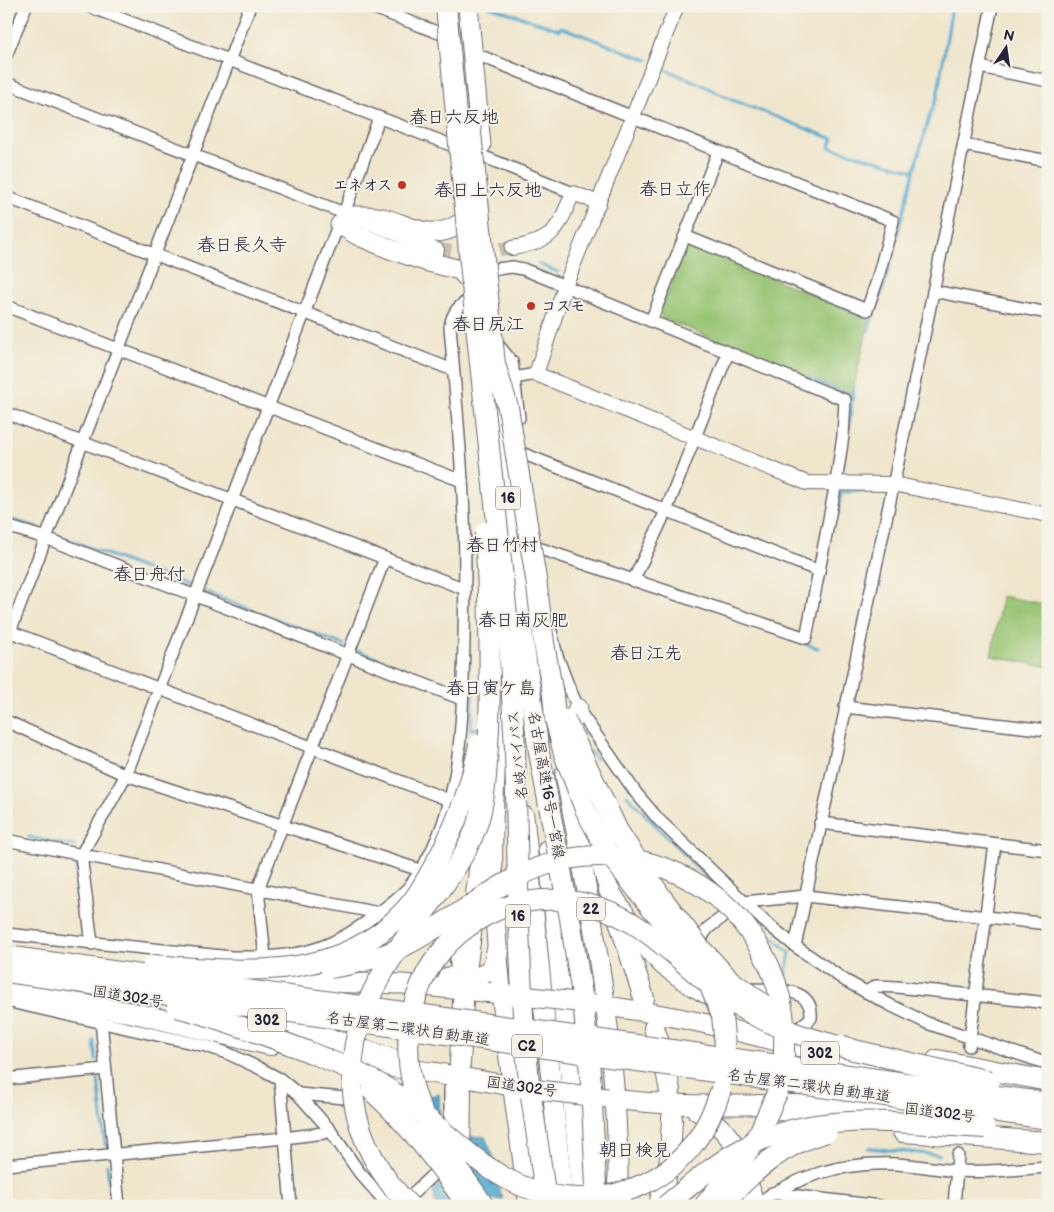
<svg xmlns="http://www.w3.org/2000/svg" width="1054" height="1212" viewBox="0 0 1054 1212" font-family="'Balsamiq Sans','Klee One',sans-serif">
<rect width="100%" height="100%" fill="#f7f3e8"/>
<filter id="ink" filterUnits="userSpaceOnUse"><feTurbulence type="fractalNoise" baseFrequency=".02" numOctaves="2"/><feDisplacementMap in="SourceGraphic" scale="10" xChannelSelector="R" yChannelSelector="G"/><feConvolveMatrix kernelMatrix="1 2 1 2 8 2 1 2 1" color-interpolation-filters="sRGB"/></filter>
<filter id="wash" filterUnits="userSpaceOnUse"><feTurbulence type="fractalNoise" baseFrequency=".0096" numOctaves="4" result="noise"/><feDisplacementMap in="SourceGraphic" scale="20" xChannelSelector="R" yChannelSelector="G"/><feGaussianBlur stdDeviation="1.12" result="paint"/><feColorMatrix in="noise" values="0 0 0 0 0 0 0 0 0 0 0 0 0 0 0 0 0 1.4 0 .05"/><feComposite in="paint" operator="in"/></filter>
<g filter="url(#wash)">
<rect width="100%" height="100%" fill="#efe6cc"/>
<!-- green -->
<g fill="#97c472" stroke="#5c7356">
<polygon points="692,246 870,318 852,395 662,318 660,312 686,248"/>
<polygon points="1002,596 1048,605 1048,667 991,656"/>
</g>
<!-- water -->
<g fill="#53aad0" stroke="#3a6686">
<polygon points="439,1094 440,1122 412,1100"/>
<polygon points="467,1136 485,1137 498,1167 490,1163 503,1199 480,1200 465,1180"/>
<polygon points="448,1177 458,1202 448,1206 436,1206 433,1190"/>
</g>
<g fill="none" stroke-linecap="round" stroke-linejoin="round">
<!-- stream -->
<g stroke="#53aad0" stroke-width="3">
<polyline points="489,6 560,30 561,27 648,60"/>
<polyline points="659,67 698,83 730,99 833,139 829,147 914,171"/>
<polyline points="538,264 558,272"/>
<polyline points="868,331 884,286 914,171 930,114 937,98 952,6"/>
<polyline points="739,351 853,396"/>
<polyline points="849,429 854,385"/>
<polyline points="835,517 835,514 838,514 841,492 878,491"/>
<polyline points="6,518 37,527"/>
<polyline points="59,536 190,586"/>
<polyline points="207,593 344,645"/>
<polyline points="803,643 818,648"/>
<polyline points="358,651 447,685"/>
<polyline points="470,688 473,688 471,729 482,728"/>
<polyline points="590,751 596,759"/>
<polyline points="627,795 655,825 712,882"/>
<polyline points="6,833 10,833"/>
<polyline points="29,837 49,841"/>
<polyline points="53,842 75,846"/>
<polyline points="76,863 80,904"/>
<polyline points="81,911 82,923"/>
<polyline points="749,916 790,953 785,979"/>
<polyline points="94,1041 96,1060"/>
<polyline points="98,1078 105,1145"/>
<polyline points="868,1148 940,1155"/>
<polyline points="107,1165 111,1206"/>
<polyline points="838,1193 939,1205"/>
<polyline points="961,1206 962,1199"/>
</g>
</g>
</g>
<g filter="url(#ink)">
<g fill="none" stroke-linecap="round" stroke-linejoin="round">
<!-- tertiary-tunnel -->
<polyline stroke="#c6bfaf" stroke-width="14" stroke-dasharray="14 7" stroke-linecap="butt" points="437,250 458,253 512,248"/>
<!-- minor casing -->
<g stroke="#6a676e" stroke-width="14">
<g id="minor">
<polyline points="88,6 451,145"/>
<polyline points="369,6 439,33"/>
<polyline points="473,53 893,221 877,281 867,310 685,236"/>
<polyline points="6,56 26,6"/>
<polyline points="980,67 1048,81"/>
<polyline points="6,83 344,213 379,118"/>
<polyline points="964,145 1048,161"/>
<polyline points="482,156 573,193"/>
<polyline points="6,197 453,370"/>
<polyline points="489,270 512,267 523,269 845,400 843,436 836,483 806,638 538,548"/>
<polyline points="933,291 1048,313"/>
<polyline points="6,306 462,481"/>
<polyline points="651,321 718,152"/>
<polyline points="495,341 512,362 519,418"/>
<polyline points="514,378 536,374"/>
<polyline points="6,413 465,589"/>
<polyline points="524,454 819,571"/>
<polyline points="6,526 46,538 462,699"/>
<polyline points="633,581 666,511 728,353"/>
<polyline points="550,627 557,656 568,685 580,712 636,793 659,820 764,921 795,946 846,981 890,1005 927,1023 1048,1064"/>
<polyline points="6,630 449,800"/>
<polyline points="6,642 250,6"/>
<polyline points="845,707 1048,730"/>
<polyline points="6,721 126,775 420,870"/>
<polyline points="820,823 1048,850"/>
<polyline points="6,840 379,913"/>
<path d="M6 934 232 957C292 958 325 954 373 917 385 908 399 898 409 887 464 817 462 722 464 639 465 586 466 533 462 480 459 429 454 377 450 326 453 312 458 306 471 299"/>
<polyline points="450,936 456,950 456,971"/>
<polyline points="92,944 81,855 126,775 339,223"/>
<polyline points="795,946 891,496 992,6"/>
<polyline points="699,948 703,935 708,928 743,902 806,896 1048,924"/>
<polyline points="265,958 258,889 385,558"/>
<path d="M746 989C769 990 814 984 811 1018L799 1028"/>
<polyline points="866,992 876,986 897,987 1048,1003"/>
<polyline points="6,1001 206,1046 227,1053 261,1069 280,1079 298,1094 330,1130 359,1172 389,1206"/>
<polyline points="101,1021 119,1206"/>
<polyline points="969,1046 995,844"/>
<polyline points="6,1079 105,1069"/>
<polyline points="280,1079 291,1206"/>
<polyline points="450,1089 450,1138"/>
<polyline points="298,1094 345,1098 358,1098"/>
<polyline points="6,1165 284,1138 324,1133 330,1130"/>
<polyline points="772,1193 880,1206"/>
<polyline points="402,1204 443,1165"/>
<path d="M753 1206C799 1175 841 1162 896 1164 916 1165 936 1169 957 1171 985 1173 1019 1169 1048 1167"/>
<polyline points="954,1206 958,1155"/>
</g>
</g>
<!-- tertiary casing -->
<g stroke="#6a676e" stroke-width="16">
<g id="tertiary">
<polyline points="677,6 565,286 536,374 807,483 893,484 1048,515"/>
<polyline points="361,219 437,250"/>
<path d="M512 248C555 241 557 230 573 193L599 203"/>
</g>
</g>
<!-- trunk casing -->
<g stroke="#6a676e" stroke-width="21">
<g id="trunk">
<polyline points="468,6 481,145"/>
<path d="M352 216C362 216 373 215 383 218 412 226 431 243 461 223"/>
<polyline points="340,225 359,236 390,249 425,261 460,270 468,279"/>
<path d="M504 665C498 735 491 806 493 877 497 987 514 1097 529 1206"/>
<path d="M558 736C567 728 576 720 578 708"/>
<path d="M565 774C592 914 620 1054 618 1197"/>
<polyline points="524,816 564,1206"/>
<polyline points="594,841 609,890 651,953 664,966 692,986 705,993 722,999"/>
<polyline points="548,849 583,1206"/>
<polyline points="225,977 263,981 403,984 513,995"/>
<path d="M448 977C473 978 493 981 496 951"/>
<path d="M595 1004C632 1010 670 1015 707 1024 784 1042 860 1064 938 1078"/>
<path d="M224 1012C286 1022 344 1043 404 1063"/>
<polyline points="433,1072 522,1088"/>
<path d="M607 1098C709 1113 813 1097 915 1110"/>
<path d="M697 1111C739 1134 744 1162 754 1205"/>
</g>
</g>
<!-- motorway casing -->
<g stroke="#6a676e" stroke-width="22">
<g id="motorway">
<polyline points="498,398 522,633"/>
<polyline points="609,890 644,998"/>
<polyline points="466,972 482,848 489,808"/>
<polyline points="6,991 134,1013 270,1045"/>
<polyline points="654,1028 663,1055 670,1091"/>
<polyline points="337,1058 446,1075"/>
<polyline points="937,1060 1048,1081"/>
<polyline points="460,1064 463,1002"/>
<polyline points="759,1105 834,1122"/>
<polyline points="903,1132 1048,1142"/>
<polyline points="460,1159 461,1091"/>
<polyline points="618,1181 622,1206"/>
<polyline points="659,1206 670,1159 672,1118"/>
</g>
</g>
<!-- minor -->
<use href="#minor" stroke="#fff" stroke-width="11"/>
<!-- tertiary -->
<use href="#tertiary" stroke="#fff" stroke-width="14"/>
<!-- trunk -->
<use href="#trunk" stroke="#fff" stroke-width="19"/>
<!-- motorway -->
<use href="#motorway" stroke="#fff" stroke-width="20"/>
<!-- trunk-bridge casing -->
<g stroke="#6a676e" stroke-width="21" stroke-linecap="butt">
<g id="trunk-bridge">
<polyline points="513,995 595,1004"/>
<polyline points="522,1088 607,1098"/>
</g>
</g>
<!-- motorway-bridge casing -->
<g stroke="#6a676e" stroke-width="22" stroke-linecap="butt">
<g id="motorway-bridge">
<polyline points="446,6 475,316 508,625 515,749 519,929 523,1016 529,1082 547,1206"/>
<polyline points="470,123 495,364 508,407 536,579 544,643 553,695 555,718 564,754 585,809 608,853 650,906 694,958 707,979 722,1016 725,1046"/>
<polyline points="522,633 539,752 570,919 583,1001 591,1084 597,1206"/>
<polyline points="565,720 618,831 662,898 701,949 731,981 777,1014"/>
<polyline points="6,956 1048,1103"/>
<path d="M153 965C240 971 337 983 403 912 416 899 425 882 434 866 455 828 471 787 479 745"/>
<path d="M330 968C356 964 382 958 406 945 483 905 534 841 632 859 665 865 694 879 720 900 753 928 777 970 783 1013 785 1027 784 1041 784 1055"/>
<polyline points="6,972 1048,1119"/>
<path d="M177 1007C219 1018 259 1033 299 1048 326 1059 353 1069 378 1083 418 1105 449 1140 486 1166 534 1200 592 1209 646 1183 685 1164 709 1129 721 1089"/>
<polyline points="841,1045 854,1050 990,1081"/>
<path d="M372 1091C410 1126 439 1163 467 1206"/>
<path d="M410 1206C381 1178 360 1141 354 1101 342 1021 386 964 431 903 451 876 471 848 480 815 487 787 487 757 489 729 491 663 489 598 485 532"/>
<path d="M484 1206C465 1177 443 1151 427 1121 402 1075 402 1019 427 972 443 944 470 921 500 909 547 891 599 900 640 928 676 952 704 985 741 1008 776 1029 814 1040 854 1050"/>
<path d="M665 1206C690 1186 714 1164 742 1149 817 1108 904 1124 985 1128"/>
<polyline points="704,1206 748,1151 760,1131 777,1093"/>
<path d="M721 1206C750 1174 783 1143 827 1132"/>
</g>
</g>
<!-- trunk-bridge -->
<use href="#trunk-bridge" stroke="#fff" stroke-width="19"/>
<!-- motorway-bridge -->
<use href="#motorway-bridge" stroke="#fff" stroke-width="20"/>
</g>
</g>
<!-- markers -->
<g fill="#c8321e" stroke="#f7f3e8" stroke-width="2">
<circle cx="402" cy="185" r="5"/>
<circle cx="531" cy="306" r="5"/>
</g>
<g text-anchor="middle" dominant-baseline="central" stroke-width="4" stroke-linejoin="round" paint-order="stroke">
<!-- shield labels -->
<g fill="#f7f3e8" stroke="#62616f" stroke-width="1">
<rect x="495.5" y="486.5" width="25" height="23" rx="4"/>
<rect x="577" y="897.5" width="28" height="23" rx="4"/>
<rect x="505.5" y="904.5" width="25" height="23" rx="4"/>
<rect x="248" y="1008.5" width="38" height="23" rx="4"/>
<rect x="512" y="1034.5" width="30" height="23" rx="4"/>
<rect x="801" y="1041.5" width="38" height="23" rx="4"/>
</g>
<g font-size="14" font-weight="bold" fill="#22223b">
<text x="508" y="498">16</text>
<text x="591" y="909">22</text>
<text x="518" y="916">16</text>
<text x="267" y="1020">302</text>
<text x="527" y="1046">C2</text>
<text x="820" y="1053">302</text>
</g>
<!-- poi labels -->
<g font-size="15" font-weight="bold" fill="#22223b" stroke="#f7f3e8" text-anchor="end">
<text x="392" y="185">エネオス</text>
<text x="541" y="306" text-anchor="start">コスモ</text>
</g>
<!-- street labels -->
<g font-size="15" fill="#22223b" stroke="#f7f3e8">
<text transform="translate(518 755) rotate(-96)">名岐バイパス</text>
<text transform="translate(546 785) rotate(80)">名古屋高速16号一宮線</text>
<text transform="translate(128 997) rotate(9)">国道302号</text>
<text transform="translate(408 1029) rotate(8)">名古屋第二環状自動車道</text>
<text transform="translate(809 1086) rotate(8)">名古屋第二環状自動車道</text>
<text transform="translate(522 1087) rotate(8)">国道302号</text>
<text transform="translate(940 1113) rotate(7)">国道302号</text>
</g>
<!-- quarter labels -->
<g font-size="18" fill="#22223b" stroke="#f7f3e8">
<text x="454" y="117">春日六反地</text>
<text x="675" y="189">春日立作</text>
<text x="488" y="190">春日上六反地</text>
<text x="242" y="245">春日長久寺</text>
<text x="488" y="324">春日尻江</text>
<text x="502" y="545">春日竹村</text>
<text x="149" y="574">春日舟付</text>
<text x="523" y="620">春日南灰肥</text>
<text x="646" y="653">春日江先</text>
<text x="491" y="688">春日寅ケ島</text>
<text x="635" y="1150">朝日検見</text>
</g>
</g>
<!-- margin -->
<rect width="1054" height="1212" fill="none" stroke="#f7f3e8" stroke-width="25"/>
<!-- north arrow -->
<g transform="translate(1006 48) rotate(13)" stroke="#f7f3e8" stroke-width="4" paint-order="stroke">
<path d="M0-4L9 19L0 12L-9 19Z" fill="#22223b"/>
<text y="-8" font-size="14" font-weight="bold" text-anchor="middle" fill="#22223b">N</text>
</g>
</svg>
